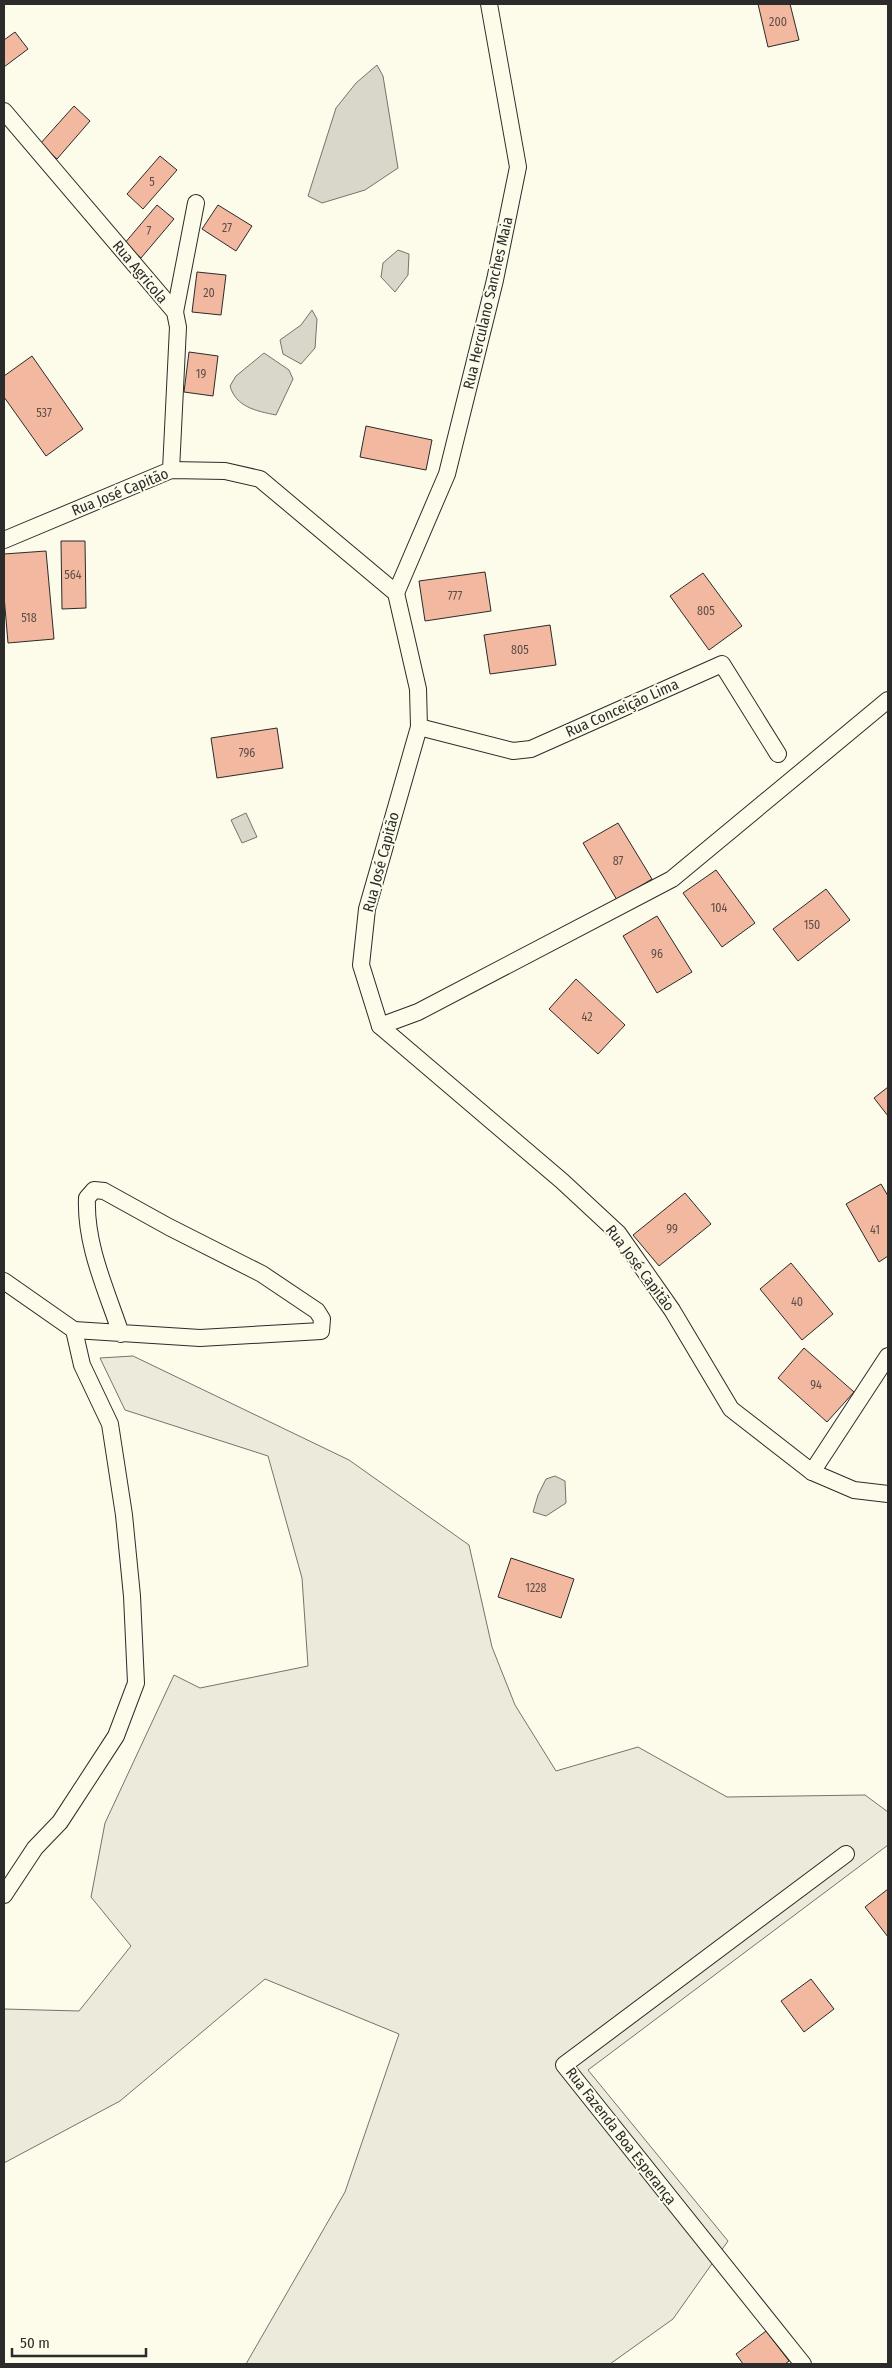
<svg xmlns="http://www.w3.org/2000/svg" width="892" height="2368" viewBox="0 0 892 2368" font-family="'Fira Sans Condensed',sans-serif">
<rect width="100%" height="100%" fill="#fdfbea"/>
<!-- green -->
<polygon fill="#ecebdb" stroke="#74746e" points="133,1356 349,1460 469,1545 492,1647 515,1705 556,1771 638,1747 727,1797 865,1795 888,1812 888,1845 588,2070 728,2241 673,2319 610,2364 246,2364 345,2192 399,2034 265,1979 120,2101 4,2163 4,2009 79,2011 131,1946 91,1897 105,1823 174,1675 200,1688 308,1666 302,1578 268,1456 125,1410 100,1358"/>
<!-- water -->
<g fill="#d8d7c9" stroke="#74746e">
<polygon points="377,65 383,76 398,168 365,190 322,203 308,196 336,108 356,83"/>
<polygon points="398,250 409,254 408,275 395,292 381,277 383,263"/>
<polygon points="312,310 317,319 315,348 301,364 283,354 280,340 301,325"/>
<path d="M264 353 289 370 293 379 276 415C256 411 236 407 230 386L236 376Z"/>
<polygon points="246,813 257,837 242,843 231,820"/>
<polygon points="555,1476 565,1481 566,1503 546,1516 533,1512 538,1495 546,1479"/>
</g>
<!-- building -->
<g fill="#f2b8a0" stroke="#2b2b2b">
<polygon points="758,4 790,4 799,40 768,47"/>
<polygon points="15,32 28,49 4,67 4,40"/>
<polygon points="74,106 90,121 57,159 40,144"/>
<polygon points="160,156 177,170 143,209 127,194"/>
<polygon points="157,205 174,219 141,258 124,244"/>
<polygon points="218,205 252,226 236,251 202,229"/>
<polygon points="197,272 226,275 221,315 192,312"/>
<polygon points="189,352 218,356 213,396 184,392"/>
<polygon points="32,356 83,429 46,456 4,397 4,376"/>
<polygon points="366,426 432,440 426,470 360,457"/>
<polygon points="61,541 85,541 86,608 62,609"/>
<polygon points="46,551 54,639 8,643 4,596 4,554"/>
<polygon points="485,572 491,611 425,621 419,581"/>
<polygon points="703,573 742,626 709,650 670,596"/>
<polygon points="550,625 556,665 490,674 484,635"/>
<polygon points="277,728 283,768 217,778 211,738"/>
<polygon points="618,823 652,879 617,900 583,843"/>
<polygon points="716,870 755,923 722,947 683,893"/>
<polygon points="826,889 850,920 798,961 773,929"/>
<polygon points="657,916 692,972 657,993 623,936"/>
<polygon points="576,979 625,1025 598,1054 549,1009"/>
<polygon points="888,1087 888,1116 874,1098"/>
<polygon points="881,1184 888,1196 888,1256 879,1262 846,1204"/>
<polygon points="685,1193 711,1224 659,1266 633,1235"/>
<polygon points="791,1263 833,1314 802,1340 760,1289"/>
<polygon points="804,1348 854,1392 827,1422 778,1378"/>
<polygon points="511,1558 574,1579 561,1618 498,1597"/>
<polygon points="888,1889 888,1937 865,1907"/>
<polygon points="811,1979 834,2009 804,2032 781,2001"/>
<polygon points="766,2331 789,2361 785,2364 743,2364 736,2354"/>
</g>
<g fill="none" stroke-linecap="round" stroke-linejoin="round">
<!-- minor casing -->
<g stroke="#2b2b2b" stroke-width="18">
<g id="minor">
<polyline points="4,111 175,312 178,327 171,470"/>
<polyline points="175,312 196,203"/>
<polyline points="4,540 171,470 225,471 260,479 396,593 418,689 419,727 367,909 361,965 380,1026 562,1181 618,1233 672,1310 731,1409 812,1472 854,1490 888,1494"/>
<polyline points="396,593 447,474 495,280 518,167 489,4"/>
<polyline points="419,727 513,751 531,749 722,664 778,754"/>
<polyline points="380,1026 418,1012 672,879 888,700"/>
<polyline points="4,1281 74,1330 82,1365 110,1424 124,1515 132,1596 136,1683 116,1736 60,1822 35,1848 4,1895"/>
<path d="M74 1330 200 1338 321 1331 322 1319 317 1311 262 1274 169 1227 104 1191 94 1190 87 1198C85 1245 106 1289 121 1334"/>
<polyline points="812,1472 888,1356"/>
<polyline points="803,2364 564,2065 846,1854"/>
</g>
</g>
<!-- minor -->
<use href="#minor" stroke="#fdfbea" stroke-width="16"/>
</g>
<g text-anchor="middle" dominant-baseline="central" stroke-width="4" stroke-linejoin="round" paint-order="stroke">
<!-- number labels -->
<g font-size="12" fill="#5d4e48">
<text x="778" y="22">200</text>
<text x="152" y="182">5</text>
<text x="227" y="228">27</text>
<text x="149" y="231">7</text>
<text x="209" y="293">20</text>
<text x="201" y="374">19</text>
<text x="44" y="413">537</text>
<text x="73" y="575">564</text>
<text x="455" y="596">777</text>
<text x="706" y="611">805</text>
<text x="29" y="618">518</text>
<text x="520" y="650">805</text>
<text x="247" y="753">796</text>
<text x="618" y="861">87</text>
<text x="719" y="908">104</text>
<text x="812" y="925">150</text>
<text x="657" y="954">96</text>
<text x="587" y="1017">42</text>
<text x="672" y="1229">99</text>
<text x="875" y="1230">41</text>
<text x="797" y="1302">40</text>
<text x="816" y="1385">94</text>
<text x="536" y="1588">1228</text>
</g>
<!-- street labels -->
<g font-size="15" fill="#2b2b2b" stroke="#fdfbea">
<text transform="translate(140 272) rotate(50)">Rua Agricola</text>
<text transform="translate(488 303) rotate(-77)">Rua Herculano Sanches Maia</text>
<text transform="translate(120 492) rotate(-22)">Rua José Capitão</text>
<text transform="translate(622 708) rotate(-24)">Rua Conceição Lima</text>
<text transform="translate(381 862) rotate(-75)">Rua José Capitão</text>
<text transform="translate(640 1268) rotate(53)">Rua José Capitão</text>
<text transform="translate(621 2136) rotate(52)">Rua Fazenda Boa Esperança</text>
</g>
</g>
<!-- border -->
<rect width="892" height="2368" fill="none" stroke="#2b2b2b" stroke-width="10"/>
<!-- scale -->
<path d="M12 2348v8h134v-8" fill="none" stroke="#2b2b2b" stroke-width="2.5"/>
<text x="20" y="2348" font-size="15" fill="#2b2b2b" stroke="#fdfbea" stroke-width="4" paint-order="stroke">50 m</text>
</svg>
